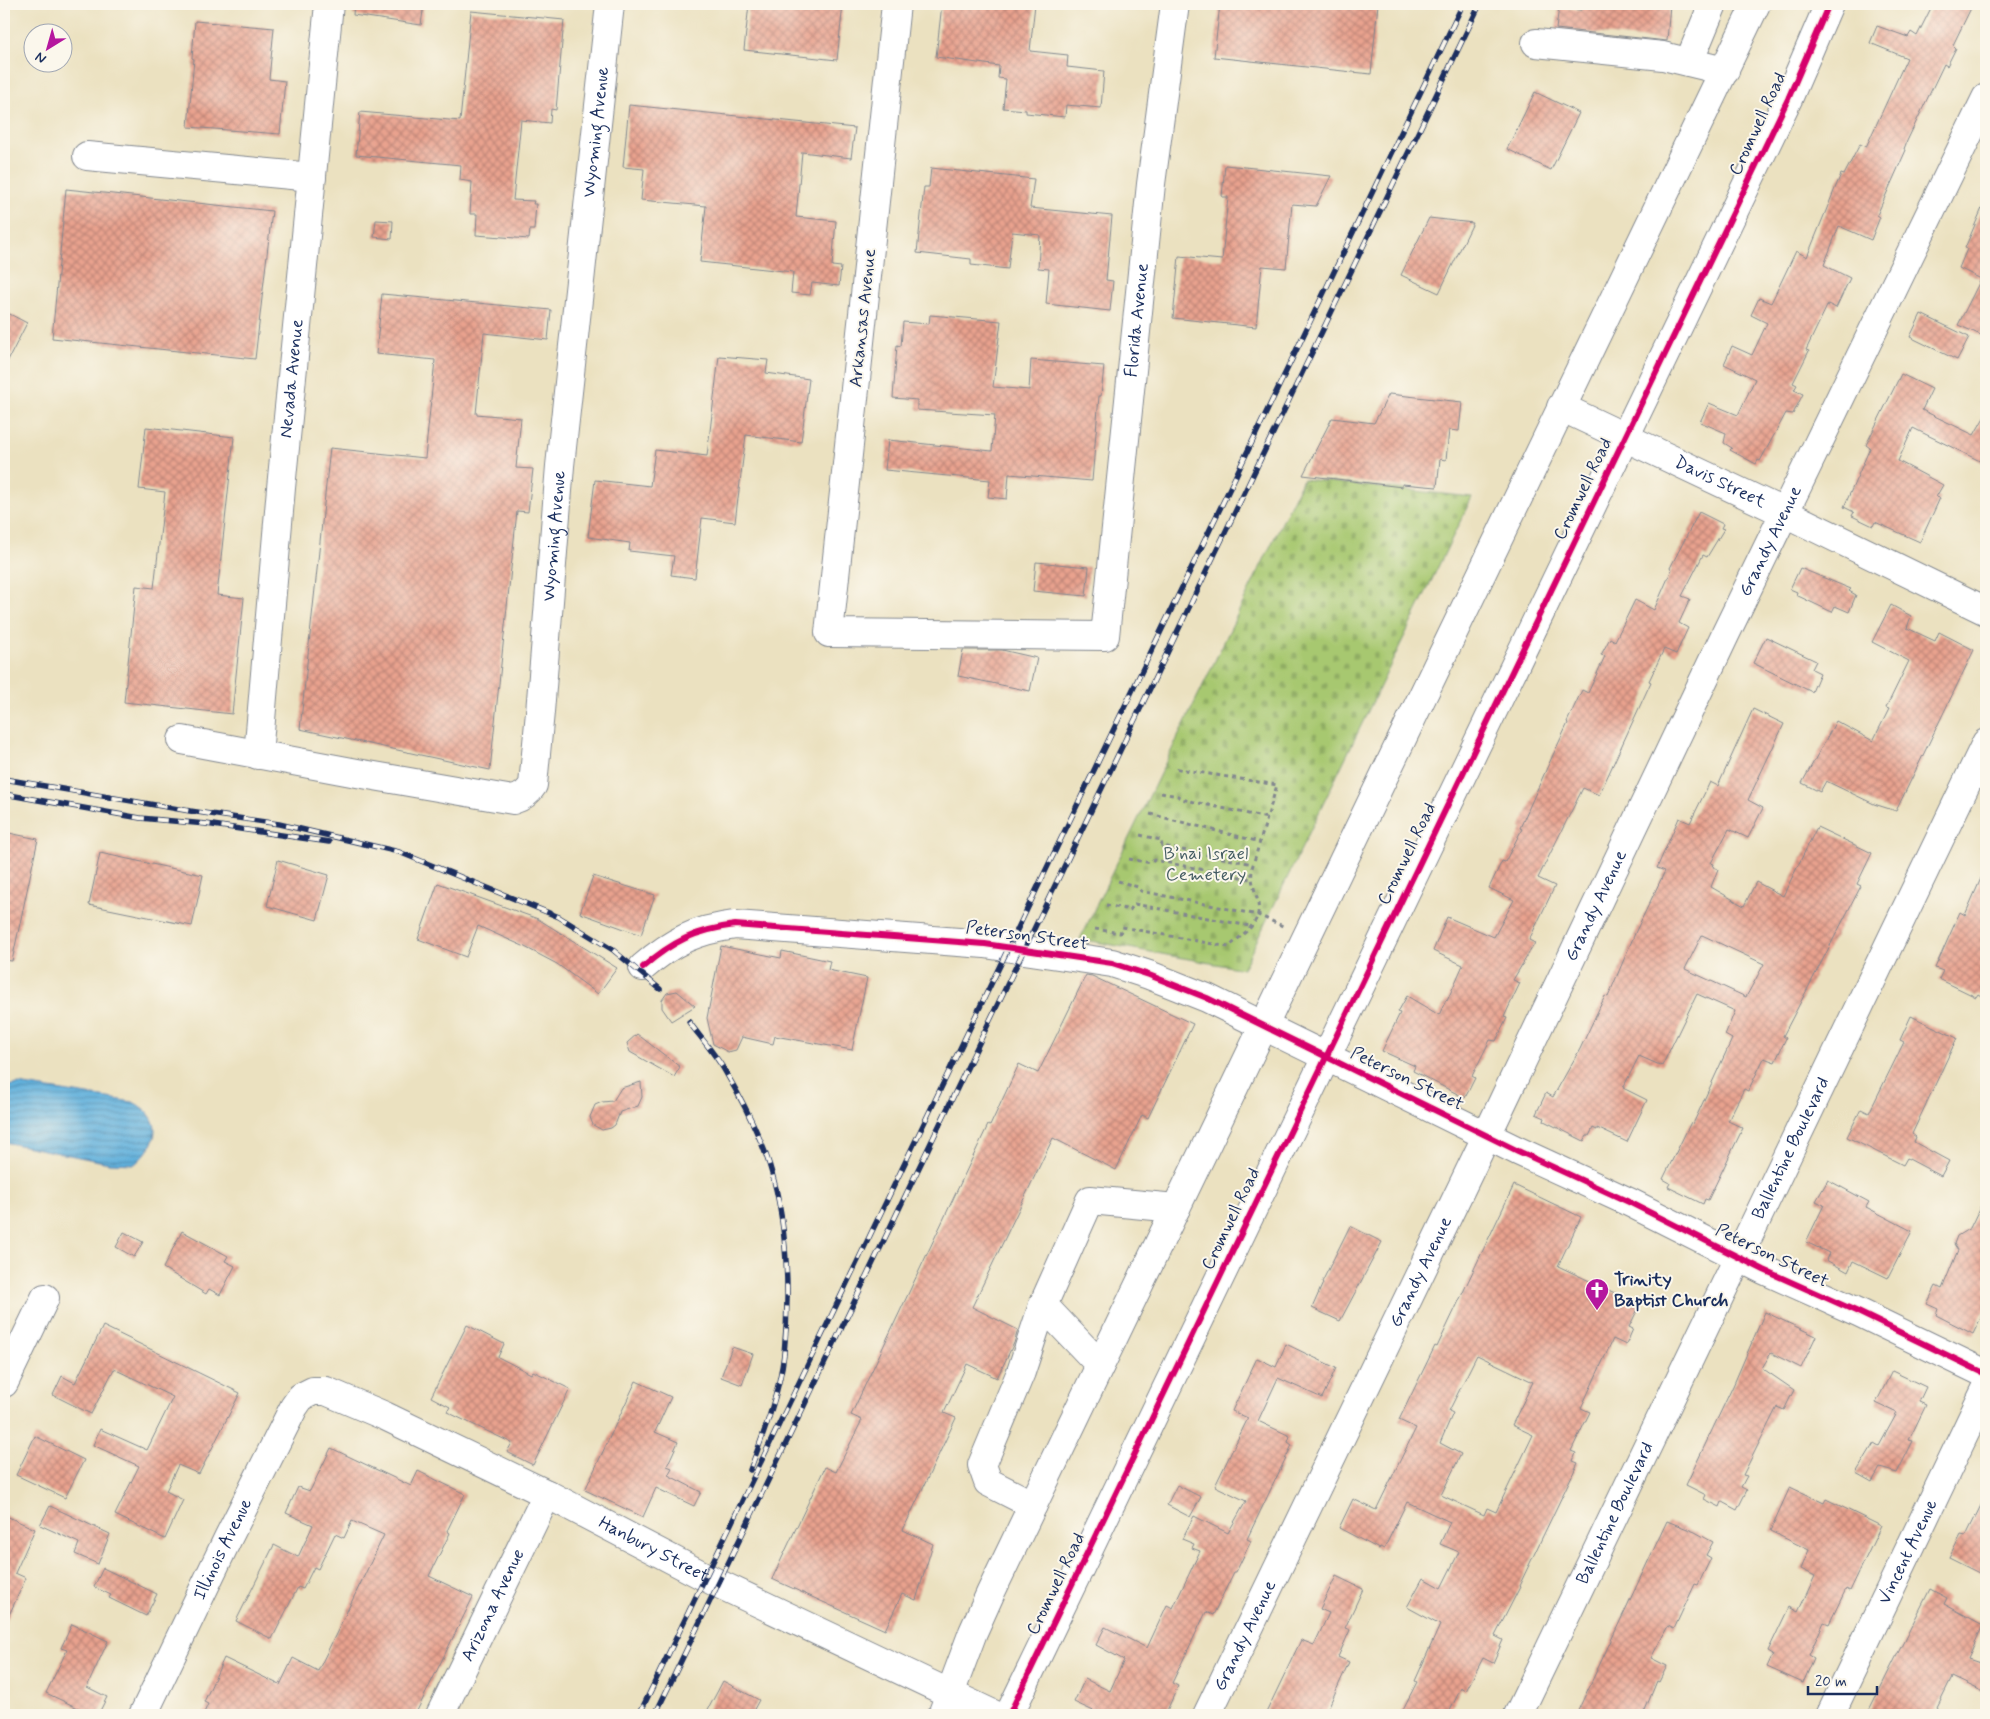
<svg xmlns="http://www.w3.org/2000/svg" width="1990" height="1719" viewBox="0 0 1990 1719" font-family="Mynerve,sans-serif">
<defs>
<pattern id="cemetery-stones" width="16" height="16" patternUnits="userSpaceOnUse" patternTransform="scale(1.25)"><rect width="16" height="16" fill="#a7c870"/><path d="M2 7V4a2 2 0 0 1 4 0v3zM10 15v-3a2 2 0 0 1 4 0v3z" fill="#8fac63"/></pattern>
<pattern id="water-rules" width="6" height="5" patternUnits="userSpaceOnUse" patternTransform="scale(1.25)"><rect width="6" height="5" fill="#62b1dc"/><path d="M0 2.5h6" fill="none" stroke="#5090b6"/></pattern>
<pattern id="building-cross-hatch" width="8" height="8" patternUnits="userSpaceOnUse" patternTransform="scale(1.25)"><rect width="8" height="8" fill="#e9a28e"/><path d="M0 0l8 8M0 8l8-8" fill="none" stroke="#bc8477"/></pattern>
</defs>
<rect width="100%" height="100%" fill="#fbf7ec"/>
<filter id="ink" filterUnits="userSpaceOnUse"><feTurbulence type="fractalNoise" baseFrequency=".02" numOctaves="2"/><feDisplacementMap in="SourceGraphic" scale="10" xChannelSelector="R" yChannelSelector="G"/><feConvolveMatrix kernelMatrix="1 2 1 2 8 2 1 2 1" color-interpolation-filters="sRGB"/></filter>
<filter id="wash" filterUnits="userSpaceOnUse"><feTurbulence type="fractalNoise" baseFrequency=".0096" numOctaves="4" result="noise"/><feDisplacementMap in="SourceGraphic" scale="20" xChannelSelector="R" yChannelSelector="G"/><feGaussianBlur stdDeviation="1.12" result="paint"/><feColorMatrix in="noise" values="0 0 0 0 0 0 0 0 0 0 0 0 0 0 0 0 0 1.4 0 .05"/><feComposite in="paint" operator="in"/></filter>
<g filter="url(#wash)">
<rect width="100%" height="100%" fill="#ebe1c0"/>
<!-- cemetery -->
<polygon fill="url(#cemetery-stones)" stroke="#617c67" points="1303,479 1472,497 1243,969 1080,939"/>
<!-- water -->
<path fill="url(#water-rules)" stroke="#3e709d" d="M18 1084 133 1102C165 1119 159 1143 135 1164L109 1163 4 1142V1087Z"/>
<g id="blocks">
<!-- building -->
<g fill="url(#building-cross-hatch)" fill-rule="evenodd">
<polygon points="354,4 424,4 421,25 353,15"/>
<polygon points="749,4 843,4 837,60 744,50"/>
<polygon points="942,4 1035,4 1030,51 1068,55 1067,67 1104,71 1101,108 1066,105 1065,117 1026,113 1026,110 1003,108 1006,79 998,78 999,66 936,57"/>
<polygon points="1220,4 1378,4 1371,74 1214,57"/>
<polygon points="1581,4 1670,4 1667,41 1556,29 1559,7 1581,10"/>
<polygon points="1933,4 1973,4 1953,45 1956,48 1947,66 1944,64 1907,141 1904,149 1906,150 1877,215 1880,217 1871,240 1839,226 1824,265 1850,278 1836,308 1828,304 1806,350 1809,351 1793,383 1797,385 1794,390 1803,394 1793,414 1786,413 1760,461 1758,460 1756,464 1730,450 1732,448 1724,443 1726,433 1700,422 1709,403 1738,415 1755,379 1724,364 1732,346 1752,355 1767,323 1751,315 1759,298 1771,303 1796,251 1807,257 1841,174 1844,175 1860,144 1866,147 1907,58 1870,43 1877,26 1908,37 1911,32 1917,36"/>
<polygon points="471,11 564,20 556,110 551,109 550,123 521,120 513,200 534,201 533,204 536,204 534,230 530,230 529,239 476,235 477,214 470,214 472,182 460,180 461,165 356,155 360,112 460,121"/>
<polygon points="195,21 274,28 269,79 285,81 280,134 188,127 194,59 192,58"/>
<polygon points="1535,92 1579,113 1551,170 1507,149"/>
<polygon points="629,105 855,128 851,158 802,152 796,217 836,221 832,266 841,267 839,286 812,283 810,295 791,293 793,272 700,262 706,206 641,200 644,169 623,167"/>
<polygon points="1225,165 1331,176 1316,206 1292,204 1286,268 1262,266 1256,327 1173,318 1179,256 1222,260 1228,197 1222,197"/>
<polygon points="931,168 1034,179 1030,208 1112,216 1106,280 1113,281 1110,311 1046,304 1049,269 1038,268 1040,235 1012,232 1008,269 971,265 971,259 917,253 924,187 929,187"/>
<polygon points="66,189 272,211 255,359 52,338"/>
<polygon points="1986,199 1986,324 1981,335 1958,325 1981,279 1959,268 1967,249 1965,248"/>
<polygon points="1429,218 1473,223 1439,293 1401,275"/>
<polygon points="376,220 393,221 392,239 374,237"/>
<polygon points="382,294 551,310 548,340 484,333 476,414 521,418 516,468 533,469 528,512 517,511 490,770 300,729 330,448 425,458 435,360 376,354"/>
<polygon points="4,311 27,323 4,368"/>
<polygon points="1921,314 1969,337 1957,360 1910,337"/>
<polygon points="930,315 1001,321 993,387 1029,390 1031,360 1104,366 1101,396 1099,396 1092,481 1009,474 1007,499 988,497 990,480 885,470 888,440 992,451 995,415 917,410 917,400 893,398 897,345 901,346 903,322 929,324"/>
<polygon points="719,356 768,360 766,373 809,379 801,442 746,435 735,522 702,518 695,578 671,575 674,556 629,551 630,543 588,537 595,480 650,486 655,450 707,456"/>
<polygon points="1901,374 1932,389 1922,410 1974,435 1986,414 1986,464 1913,428 1898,461 1943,485 1936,497 1940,498 1920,542 1875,522 1873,526 1852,516 1854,512 1844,507 1870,448 1866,445"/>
<polygon points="1389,394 1462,402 1459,431 1449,430 1446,460 1440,459 1437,487 1402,484 1402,487 1303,475 1332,418 1374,423"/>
<polygon points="146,427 234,437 217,595 244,598 232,714 124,702 136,586 154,588 165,492 139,489"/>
<polygon points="1699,512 1723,524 1721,528 1724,529 1707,557 1703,555 1682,596 1690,599 1679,623 1688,628 1676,654 1664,649 1649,681 1651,682 1599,795 1583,788 1538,878 1555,886 1529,940 1535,943 1513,980 1520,983 1504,1017 1507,1018 1496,1041 1490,1040 1472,1076 1475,1078 1465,1098 1413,1071 1415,1066 1382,1051 1400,1013 1398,1012 1407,996 1439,1015 1446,1000 1447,1001 1463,965 1433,951 1447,917 1494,937 1514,900 1489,888 1502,861 1505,862 1522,829 1520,828 1546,770 1568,723 1567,722 1582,690 1588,693 1605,656 1601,655 1610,638 1615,641 1635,600 1654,610 1672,569 1670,568"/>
<polygon points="1036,562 1089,567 1086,596 1033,591"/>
<polygon points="1800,568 1851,589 1849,591 1856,595 1849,612 1835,606 1832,612 1796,595 1797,592 1790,589"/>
<polygon points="1891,605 1911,616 1907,628 1935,641 1939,632 1974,650 1896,811 1874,804 1826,781 1820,792 1802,783 1836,721 1873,741 1889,709 1886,708 1909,661 1872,642"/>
<polygon points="1766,637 1816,661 1812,669 1820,673 1812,692 1753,663"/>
<polygon points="963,650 1002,650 1037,658 1030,691 958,676"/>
<path d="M1753 709 1784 724 1748 800 1763 808 1748 838 1729 829 1711 863 1714 864 1713 867 1718 869 1711 887 1744 906 1756 882 1783 896 1817 827 1872 853 1857 884 1861 886 1783 1036 1786 1038 1775 1062 1764 1058 1748 1091 1744 1089 1728 1121 1743 1128 1708 1200 1705 1199 1703 1204 1668 1187 1670 1183 1663 1179 1691 1122 1693 1124 1732 1039 1725 1035 1735 1011 1697 994 1662 1066 1639 1056 1623 1088 1647 1100 1627 1142 1597 1128V1130L1593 1128 1589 1136H1587L1584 1141 1544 1121 1545 1118 1536 1114 1546 1093 1553 1097 1580 1049 1605 996 1608 997 1636 931 1665 871 1657 868 1679 818 1690 823 1710 782 1718 786ZM1702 935 1764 964 1746 997 1685 969Z"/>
<polygon points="4,832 38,839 12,961 4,960"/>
<polygon points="100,853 203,875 192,926 89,905"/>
<polygon points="278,860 329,875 317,920 267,906"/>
<polygon points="1986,867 1986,999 1978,994 1976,997 1939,979 1943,971 1935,968 1960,912 1965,915"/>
<polygon points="593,876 655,895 641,935 580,913"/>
<polygon points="438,883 538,919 617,968 598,994 557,964 523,946 478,926 466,957 418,939"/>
<polygon points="721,946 781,958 782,951 830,961 828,970 867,978 852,1050 775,1036 773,1044 742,1037 736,1050 728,1052 713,1044 707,1018"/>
<polygon points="1086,975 1092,976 1193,1024 1148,1118 1142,1115 1116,1170 1053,1138 972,1307 1018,1330 1014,1343 997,1378 967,1364 944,1413 956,1418 903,1530 933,1544 916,1600 902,1594 885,1630 772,1579 825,1467 836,1472 862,1420 851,1415 988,1125 990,1126 1019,1064 1038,1073"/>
<polygon points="677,991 695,1006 671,1021 662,1008 662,1000 667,993"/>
<polygon points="1911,1016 1957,1038 1912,1134 1916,1137 1914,1142 1949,1161 1941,1176 1907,1158 1903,1165 1847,1137 1861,1109 1869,1113 1904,1042 1900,1040"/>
<polygon points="637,1034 680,1067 674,1077 630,1052 627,1043"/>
<polygon points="641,1082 642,1097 638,1106 620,1112 615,1125 611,1128 602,1130 593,1125 590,1117 595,1105 602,1102 613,1101 621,1088"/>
<polygon points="1828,1180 1869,1202 1866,1207 1912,1231 1888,1278 1853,1261 1848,1272 1826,1260 1829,1253 1806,1242 1824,1205 1816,1201"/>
<path d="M1514 1185 1581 1217 1558 1266 1640 1305 1629 1327 1633 1329 1626 1345 1613 1339 1581 1408 1590 1412 1571 1451 1576 1453 1573 1461 1578 1463 1519 1586 1520 1587 1495 1636 1503 1640 1493 1663 1483 1658 1466 1691 1461 1688 1448 1715H1400L1417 1682 1415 1681 1440 1625 1407 1607 1423 1578 1441 1588 1459 1552 1440 1544 1450 1522 1407 1502 1384 1549 1380 1547 1379 1549 1339 1528 1353 1499 1376 1510 1416 1428 1399 1420 1435 1346 1437 1347ZM1477 1355 1533 1382 1512 1425 1533 1435 1496 1512 1487 1508 1484 1515 1441 1495 1461 1454 1440 1443 1453 1413 1449 1411Z"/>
<polygon points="1986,1195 1986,1307 1973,1334 1936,1315 1938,1309 1927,1304 1936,1286 1942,1289 1958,1250 1954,1244 1957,1236 1970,1228"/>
<polygon points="1350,1226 1382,1242 1340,1321 1312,1308 1323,1283 1322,1282"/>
<polygon points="182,1231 228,1256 225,1261 235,1266 220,1295 209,1289 206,1294 163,1268"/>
<polygon points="124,1232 143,1242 134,1257 116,1247"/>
<polygon points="1765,1312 1816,1336 1801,1368 1771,1353 1762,1368 1794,1390 1784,1410 1777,1407 1743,1475 1747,1476 1741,1487 1747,1490 1737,1510 1722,1502 1720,1507 1704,1499 1706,1495 1686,1485 1733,1386"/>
<polygon points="467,1325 504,1344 498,1357 531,1374 533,1371 570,1389 533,1465 507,1452 512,1443 447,1412 450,1407 431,1397"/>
<polygon points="103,1326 240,1393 199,1474 178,1465 166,1491 183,1500 165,1539 115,1515 139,1466 93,1445 100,1429 147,1450 173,1397 114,1369 91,1414 53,1395 62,1376 75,1383"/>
<polygon points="1286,1344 1336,1368 1322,1398 1278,1378 1258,1421 1290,1436 1288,1442 1292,1445 1247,1539 1251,1541 1236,1572 1234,1572 1213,1615 1206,1612 1172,1683 1178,1686 1165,1715 1102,1715 1074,1702 1085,1679 1110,1691 1124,1660 1096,1645 1105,1627 1147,1648 1167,1605 1173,1608 1200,1551 1192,1548 1194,1544 1182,1539 1194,1516 1228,1533 1246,1501 1215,1486 1248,1418 1232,1411 1257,1358 1276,1367"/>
<polygon points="732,1347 753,1354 742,1385 721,1377"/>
<polygon points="1892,1371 1926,1387 1919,1402 1926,1405 1909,1440 1913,1441 1897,1473 1880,1468 1872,1482 1856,1473 1874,1443 1879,1446 1897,1413 1876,1403"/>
<polygon points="636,1381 671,1397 655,1432 678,1442 667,1466 672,1468 668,1475 701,1492 694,1506 656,1488 643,1517 585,1490"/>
<polygon points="35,1436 84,1460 65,1498 16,1475"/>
<polygon points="331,1448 411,1486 418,1471 465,1494 447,1531 450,1533 429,1576 473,1597 415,1715 203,1715 208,1704 204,1702 224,1658 280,1685 293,1658 318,1671 384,1535 352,1521 344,1538 335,1534 318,1569 314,1567 303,1589 298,1587 272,1639 236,1621 274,1545 298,1557 313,1525 286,1513 298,1487 310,1491"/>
<polygon points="1177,1485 1201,1497 1190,1517 1167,1505"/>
<polygon points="1790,1487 1824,1503 1826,1499 1881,1526 1850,1591 1846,1589 1829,1624 1824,1622 1809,1655 1814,1658 1803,1683 1767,1667 1773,1654 1768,1651 1789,1607 1798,1612 1815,1576 1801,1569 1809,1550 1770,1531"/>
<polygon points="1986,1495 1986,1564 1981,1574 1949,1558 1961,1535 1966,1536"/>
<polygon points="50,1506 110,1534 98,1564 75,1554 79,1543 40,1525"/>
<polygon points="4,1515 35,1529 15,1573 26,1578 4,1626"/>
<polygon points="1667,1521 1695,1532 1713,1542 1706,1555 1711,1558 1698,1585 1695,1584 1674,1629 1668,1626 1651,1658 1667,1666 1659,1682 1657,1681 1643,1715 1576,1715"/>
<polygon points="103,1568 157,1594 146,1616 109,1598 111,1595 94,1587"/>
<polygon points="1336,1576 1363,1589 1345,1628 1350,1630 1338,1657 1349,1662 1325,1715 1265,1715 1301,1640 1314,1645 1329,1613 1320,1609"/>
<polygon points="1930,1589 1947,1598 1944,1604 1983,1625 1968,1658 1986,1664 1986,1693 1952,1677 1933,1715 1867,1715"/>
<polygon points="72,1624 108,1641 87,1687 107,1697 98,1715 93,1715 46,1693 67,1650 61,1648"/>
<polygon points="723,1681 759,1700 751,1715 705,1715"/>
</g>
</g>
</g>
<g filter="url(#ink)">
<use href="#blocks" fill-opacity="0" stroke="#83888f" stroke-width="1"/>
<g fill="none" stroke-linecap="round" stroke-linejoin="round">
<!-- minor casing -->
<g stroke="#83888f" stroke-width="30">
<g id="minor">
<path id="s1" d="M896 4 829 633 1105 636 1151 184 1175 4"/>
<polyline points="1536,43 1663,56 1725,71"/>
<polyline points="1689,62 1713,4"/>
<polyline points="87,156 312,177"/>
<path id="s2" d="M1561 407 1785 513 1986 611"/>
<path id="s3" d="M182 740 357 773 513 800C523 797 528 793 533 785L540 712 560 466 610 4"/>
<path id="s4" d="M258 755 281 488 329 4"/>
<path d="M643 967C673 941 696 930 735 925L985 944 1112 963 1149 975 1207 998 1518 1151 1631 1203 1764 1270 1858 1312 1986 1374"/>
<polyline points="1100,1365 1043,1305 1090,1200 1176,1208"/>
<polyline points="4,1383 45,1298"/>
<polyline points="1033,1505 988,1482 982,1465 1021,1372 1043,1305"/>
<path id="s5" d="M143 1715 228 1538 294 1407 301 1397 313 1391H326L385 1416 547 1494 719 1584 995 1715"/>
<path id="s6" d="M440 1715 547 1494"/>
<polyline points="942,1715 973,1632 991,1592 1756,4"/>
<polyline points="1009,1715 1788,99 1829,4"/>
<path id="s7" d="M1207 1715 1487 1135 1726 633 1986 98"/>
<path id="s8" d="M1830 1715 1986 1389"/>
</g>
</g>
<!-- major casing -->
<g stroke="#83888f" stroke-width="30">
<g id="major">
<path id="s9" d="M1518 1715 1986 743"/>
</g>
</g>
<!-- path -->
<g stroke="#83888f" stroke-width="3" stroke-dasharray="4 4" stroke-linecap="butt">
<polyline points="1161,793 1178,796 1181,799 1267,818"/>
<polyline points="1150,814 1260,842"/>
<polyline points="1140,835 1161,840 1162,846 1253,864"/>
<polyline points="1129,859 1151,863 1154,860 1251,879"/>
<polyline points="1118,881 1138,887 1141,891 1258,915 1285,927"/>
<polyline points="1106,905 1130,910 1134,904 1250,926"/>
<path d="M1095 929 1120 933 1122 927 1229 947C1247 929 1265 923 1256 895 1253 885 1251 878 1252 868L1277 785 1173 768"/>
</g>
<!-- minor -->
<use href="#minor" stroke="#fff" stroke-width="28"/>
<!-- major -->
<use href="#major" stroke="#fff" stroke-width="28"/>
<!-- rail casing -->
<g stroke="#1b2f5e" stroke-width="5.5">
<g id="rail">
<polyline points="4,779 190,811 279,824 399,852 559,917 613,950 660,989"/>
<polyline points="4,794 140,818 206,824 329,842"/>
<path d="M689 1022C701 1038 715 1054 725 1071 738 1093 751 1118 761 1142 787 1203 791 1287 784 1354 780 1390 763 1436 750 1470"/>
<polyline points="639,1715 1463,4"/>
<polyline points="655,1715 1480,4"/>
</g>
</g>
<!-- rail -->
<use href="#rail" stroke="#fbf7ec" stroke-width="4" stroke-dasharray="11" stroke-linecap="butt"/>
<!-- cycleway casing -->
<g stroke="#fbf7ec" stroke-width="9">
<g id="cycleway">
<path d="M643 967C673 941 696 930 735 925L985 944 1112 963 1149 975 1207 998 1518 1151 1631 1203 1764 1270 1858 1312 1986 1374"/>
<polyline points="1009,1715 1788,99 1829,4"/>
</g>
</g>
<!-- cycleway -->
<use href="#cycleway" stroke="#d6006c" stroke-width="6"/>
</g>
</g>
<!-- icons -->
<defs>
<g id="church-pin" transform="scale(1.25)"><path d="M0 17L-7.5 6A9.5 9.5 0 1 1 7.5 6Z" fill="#b5179e" stroke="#fbf7ec"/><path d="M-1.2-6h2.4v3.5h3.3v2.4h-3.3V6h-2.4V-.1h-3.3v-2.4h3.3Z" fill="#fff"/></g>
</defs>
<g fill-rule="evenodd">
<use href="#church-pin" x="1597" y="1290"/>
</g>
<g text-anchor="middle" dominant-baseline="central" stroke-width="4" stroke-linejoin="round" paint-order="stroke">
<!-- street labels -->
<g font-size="18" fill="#1b2f5e" stroke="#fbf7ec">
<text transform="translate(1758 124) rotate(-65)">Cromwell Road</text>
<text stroke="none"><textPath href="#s3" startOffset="1018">Wyoming Avenue</textPath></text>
<text transform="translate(863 318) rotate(-84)">Arkansas Avenue</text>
<text stroke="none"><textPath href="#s1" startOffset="1226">Florida Avenue</textPath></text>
<text stroke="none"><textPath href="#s4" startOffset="378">Nevada Avenue</textPath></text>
<text stroke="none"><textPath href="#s2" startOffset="176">Davis Street</textPath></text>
<text transform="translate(1583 489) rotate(-64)">Cromwell Road</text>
<text stroke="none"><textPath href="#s3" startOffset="612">Wyoming Avenue</textPath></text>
<text stroke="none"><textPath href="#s7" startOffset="1302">Grandy Avenue</textPath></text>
<text transform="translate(1407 854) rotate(-64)">Cromwell Road</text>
<text stroke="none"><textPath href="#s7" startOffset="898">Grandy Avenue</textPath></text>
<text transform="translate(1027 936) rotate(8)">Peterson Street</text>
<text transform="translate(1407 1079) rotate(26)">Peterson Street</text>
<text stroke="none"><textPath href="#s9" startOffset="629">Ballentine Boulevard</textPath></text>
<text transform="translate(1231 1219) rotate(-64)">Cromwell Road</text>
<text transform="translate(1772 1256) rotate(26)">Peterson Street</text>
<text stroke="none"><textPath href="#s7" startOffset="492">Grandy Avenue</textPath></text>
<text stroke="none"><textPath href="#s9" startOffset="224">Ballentine Boulevard</textPath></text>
<text stroke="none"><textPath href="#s5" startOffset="184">Illinois Avenue</textPath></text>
<text stroke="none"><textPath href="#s5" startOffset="746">Hanbury Street</textPath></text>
<text stroke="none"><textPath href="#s8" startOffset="181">Vincent Avenue</textPath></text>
<text transform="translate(1056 1584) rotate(-64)">Cromwell Road</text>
<text stroke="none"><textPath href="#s6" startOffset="122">Arizona Avenue</textPath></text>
<text stroke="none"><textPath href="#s7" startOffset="88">Grandy Avenue</textPath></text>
</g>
<!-- park labels -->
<g font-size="18" fill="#455d63" stroke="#fbf7ec">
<text x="1206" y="854">B’nai Israel<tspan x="1206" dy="21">Cemetery</tspan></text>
</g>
<!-- poi labels -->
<g font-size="18" font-weight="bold" fill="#1b2f5e" stroke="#fbf7ec" text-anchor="start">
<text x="1614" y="1280">Trinity<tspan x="1614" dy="21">Baptist Church</tspan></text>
</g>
</g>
<!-- margin -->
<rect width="1990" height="1719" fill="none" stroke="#fbf7ec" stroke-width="20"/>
<!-- north arrow -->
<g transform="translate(48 48) rotate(217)"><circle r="24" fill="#fbf7ec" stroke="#a1a7b3"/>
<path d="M0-4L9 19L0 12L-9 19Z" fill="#b5179e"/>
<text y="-8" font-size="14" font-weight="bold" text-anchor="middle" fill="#1b2f5e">N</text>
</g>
<!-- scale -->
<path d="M1808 1686v8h69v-8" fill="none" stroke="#1b2f5e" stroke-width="2.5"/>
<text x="1815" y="1686" font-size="15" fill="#1b2f5e" stroke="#fbf7ec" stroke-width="4" paint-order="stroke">20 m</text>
</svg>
